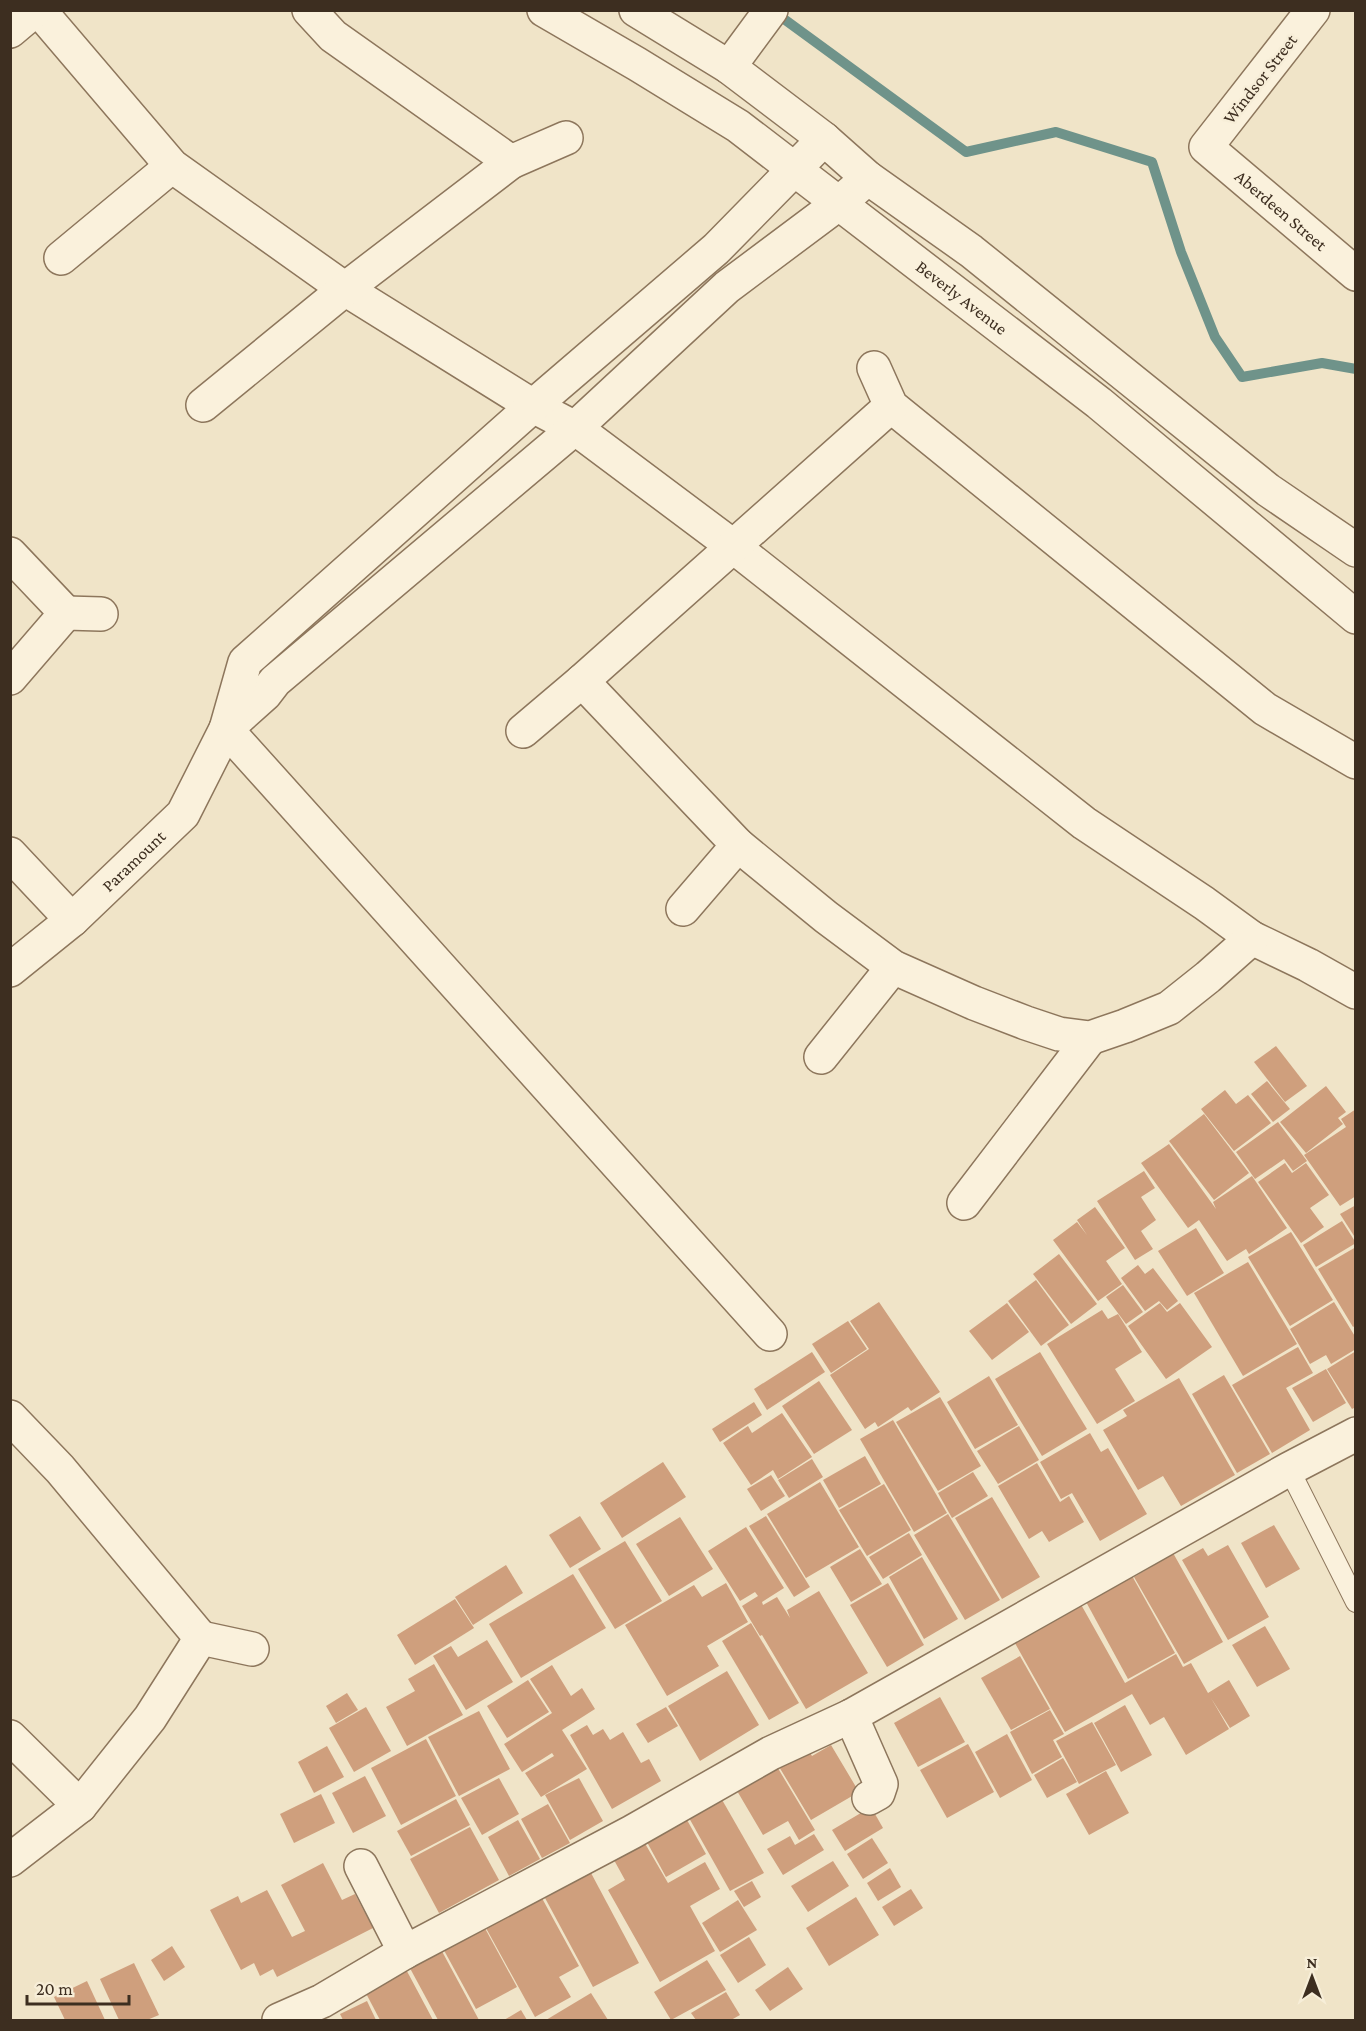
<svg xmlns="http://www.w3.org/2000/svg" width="1366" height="2031" viewBox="0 0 1366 2031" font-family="'Crimson Pro',serif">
<rect width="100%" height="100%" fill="#f0e4c8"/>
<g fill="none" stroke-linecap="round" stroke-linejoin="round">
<!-- stream -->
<polyline stroke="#6f938a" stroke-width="10" points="773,11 966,152 1056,132 1152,162 1181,252 1215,337 1242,377 1322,363 1356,369"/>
</g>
<!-- building -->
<g fill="#cf9f7d">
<polygon points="1276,1046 1307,1086 1285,1102 1254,1062"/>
<polygon points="1267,1081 1290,1109 1273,1122 1251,1094"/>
<polygon points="1326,1086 1346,1112 1338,1118 1343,1124 1306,1153 1280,1122"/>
<polygon points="1225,1090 1236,1104 1248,1095 1271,1123 1234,1151 1201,1109"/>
<polygon points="1356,1109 1356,1196 1340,1206 1304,1155 1346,1127 1341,1119"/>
<polygon points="1204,1114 1249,1173 1214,1200 1169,1141"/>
<polygon points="1278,1122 1307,1161 1293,1171 1284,1159 1255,1179 1236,1152"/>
<polygon points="1169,1144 1216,1209 1213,1202 1252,1176 1287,1228 1249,1254 1246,1249 1227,1261 1199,1220 1188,1228 1141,1163"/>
<polygon points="1285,1163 1292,1173 1306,1163 1329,1195 1310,1208 1324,1227 1301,1243 1258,1182"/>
<polygon points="1144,1171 1155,1188 1141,1197 1156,1220 1141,1231 1153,1249 1135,1260 1097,1201"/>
<polygon points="1356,1205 1356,1239 1340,1214"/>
<polygon points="1095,1207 1125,1248 1106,1261 1122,1284 1098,1301 1053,1240 1077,1222 1087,1235 1077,1220"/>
<polygon points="1342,1221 1356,1243 1316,1267 1303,1245"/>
<polygon points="1196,1228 1224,1273 1187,1296 1158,1251"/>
<polygon points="1291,1232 1333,1300 1290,1326 1248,1257"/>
<polygon points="1356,1247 1356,1325 1353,1327 1318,1269"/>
<polygon points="1059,1254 1097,1304 1071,1324 1033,1274"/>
<polygon points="1248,1262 1297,1344 1243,1376 1194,1293"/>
<polygon points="1138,1265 1145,1274 1153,1268 1178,1301 1167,1310 1159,1301 1145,1311 1121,1278"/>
<polygon points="1036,1280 1069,1325 1041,1346 1008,1301"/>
<polygon points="1123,1285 1143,1312 1126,1324 1106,1297"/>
<polygon points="879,1302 940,1392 911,1411 908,1407 878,1427 875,1422 865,1429 830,1375 869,1349 850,1321"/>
<polygon points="1334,1302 1356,1338 1356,1349 1331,1364 1326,1355 1310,1364 1290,1329"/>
<polygon points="1007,1303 1029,1332 992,1360 969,1331"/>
<polygon points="1160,1303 1167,1312 1180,1303 1212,1347 1166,1379 1128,1326"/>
<polygon points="1102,1310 1108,1319 1118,1314 1142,1352 1115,1369 1135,1401 1097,1424 1047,1344"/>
<polygon points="848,1321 867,1349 831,1373 812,1344"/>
<polygon points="1298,1347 1313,1373 1286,1388 1310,1430 1272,1453 1232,1385"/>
<polygon points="1356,1351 1356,1407 1352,1409 1327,1369"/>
<polygon points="812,1352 825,1372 767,1410 754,1389"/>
<polygon points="1040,1352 1087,1429 1042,1456 995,1379"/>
<polygon points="1326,1369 1346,1403 1313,1422 1292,1388"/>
<polygon points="1224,1375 1270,1454 1237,1473 1192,1394"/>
<polygon points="989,1376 1018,1425 975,1449 947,1402"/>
<polygon points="1179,1378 1235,1475 1181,1506 1163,1476 1138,1490 1103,1430 1127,1416 1123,1410"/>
<polygon points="819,1381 852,1430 814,1454 782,1406"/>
<polygon points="940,1397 981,1466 938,1491 896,1422"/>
<polygon points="754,1402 762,1415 720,1442 712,1429"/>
<polygon points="782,1413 812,1457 778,1479 773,1470 751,1485 723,1443 748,1426 752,1433"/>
<polygon points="893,1420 947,1513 914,1532 860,1439"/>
<polygon points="1019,1426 1039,1460 998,1484 977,1451"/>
<polygon points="1090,1433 1101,1452 1108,1448 1147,1514 1100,1541 1072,1493 1061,1499 1040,1462"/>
<polygon points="865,1456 881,1484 839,1508 823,1480"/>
<polygon points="812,1459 823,1477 789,1498 778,1480"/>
<polygon points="663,1462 686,1497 622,1538 600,1503"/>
<polygon points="1037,1463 1060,1502 1069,1496 1084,1522 1049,1542 1042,1531 1029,1539 998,1486"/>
<polygon points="973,1472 988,1496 952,1518 938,1493"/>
<polygon points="771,1475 785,1496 761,1511 747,1489"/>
<polygon points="820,1482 859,1547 806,1578 767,1514"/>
<polygon points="884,1484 911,1530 867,1556 839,1510"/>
<polygon points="992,1497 1040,1577 1002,1599 955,1518"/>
<polygon points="948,1514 1000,1600 965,1620 914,1535"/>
<polygon points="580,1516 601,1549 570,1568 549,1535"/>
<polygon points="766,1516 810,1587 794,1597 749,1526"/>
<polygon points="680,1517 713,1569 669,1596 636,1544"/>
<polygon points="1274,1525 1300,1569 1266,1588 1241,1543"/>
<polygon points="746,1527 784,1588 762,1602 763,1605 777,1597 790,1618 787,1610 819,1591 868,1673 806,1709 762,1635 760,1636 742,1606 758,1596 755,1592 740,1601 708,1551"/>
<polygon points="909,1533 922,1555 883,1579 869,1557"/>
<polygon points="625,1541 662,1601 615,1629 578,1569"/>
<polygon points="1168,1544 1223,1642 1184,1664 1134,1577 1151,1567 1144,1556"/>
<polygon points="1228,1545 1269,1617 1228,1640 1182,1560 1203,1548 1208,1556"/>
<polygon points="860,1549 882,1584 851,1602 830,1567"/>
<polygon points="922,1557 958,1619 924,1639 889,1577"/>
<polygon points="506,1565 523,1593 473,1625 455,1597"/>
<polygon points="573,1574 606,1628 521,1678 489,1624"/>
<polygon points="1131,1574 1175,1653 1128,1679 1085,1600"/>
<polygon points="726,1583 748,1622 707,1646 719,1666 667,1696 625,1625 694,1585 702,1597"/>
<polygon points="888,1583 924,1645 887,1667 850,1605"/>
<polygon points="1074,1592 1125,1683 1176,1654 1183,1667 1191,1663 1208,1693 1229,1680 1250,1716 1230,1728 1211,1698 1229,1729 1186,1755 1164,1717 1150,1725 1132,1694 1065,1732 1007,1629"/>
<polygon points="455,1599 474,1628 415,1665 397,1635"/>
<polygon points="751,1623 799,1703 769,1720 722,1641"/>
<polygon points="1265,1626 1290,1669 1257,1687 1232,1645"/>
<polygon points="487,1640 513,1682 466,1710 433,1656 451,1646 458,1657"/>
<polygon points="1020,1656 1050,1709 1011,1730 981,1678"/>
<polygon points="434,1664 463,1715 407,1746 386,1707 415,1691 408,1679"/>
<polygon points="552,1665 571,1696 582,1688 595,1709 562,1730 587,1769 541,1797 525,1773 554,1756 552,1753 522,1772 504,1744 552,1713 530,1679"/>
<polygon points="727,1671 759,1725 700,1761 668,1706"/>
<polygon points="528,1680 549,1712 507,1738 487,1706"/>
<polygon points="347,1693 358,1710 336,1723 326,1706"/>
<polygon points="940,1697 965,1742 918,1767 894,1723"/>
<polygon points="1125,1705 1152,1755 1121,1772 1094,1723"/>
<polygon points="366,1707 391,1751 354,1772 329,1728"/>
<polygon points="666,1707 678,1726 648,1743 636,1724"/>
<polygon points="1050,1710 1064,1734 1053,1740 1062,1757 1032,1774 1010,1732"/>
<polygon points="479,1711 510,1769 459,1796 428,1737"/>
<polygon points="1092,1722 1116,1765 1079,1784 1056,1741"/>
<polygon points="587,1725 593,1735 603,1729 610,1740 623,1732 641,1763 649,1759 661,1781 612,1809 570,1735"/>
<polygon points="1007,1734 1032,1780 1000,1798 975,1752"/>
<polygon points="426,1739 456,1796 401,1825 371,1768"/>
<polygon points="804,1743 812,1756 831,1745 859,1792 811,1820 775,1760"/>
<polygon points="968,1744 994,1792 947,1818 920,1770"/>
<polygon points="327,1746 344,1777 314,1793 298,1762"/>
<polygon points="1063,1758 1077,1782 1047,1798 1034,1775"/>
<polygon points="773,1760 815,1830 799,1840 788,1821 763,1835 733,1784"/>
<polygon points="1106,1771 1129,1813 1089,1835 1066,1794"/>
<polygon points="365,1776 386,1816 353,1833 332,1793"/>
<polygon points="499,1778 519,1814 482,1835 461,1798"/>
<polygon points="579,1778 603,1821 570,1840 545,1795"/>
<polygon points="717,1791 764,1873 730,1891 684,1809"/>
<polygon points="321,1794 335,1823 294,1843 280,1814"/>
<polygon points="456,1799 470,1825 411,1856 397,1831"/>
<polygon points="548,1804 570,1843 542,1858 521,1819"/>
<polygon points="871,1807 883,1828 845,1851 832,1830"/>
<polygon points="682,1811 706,1854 666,1877 642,1833"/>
<polygon points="518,1820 540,1859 509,1876 488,1837"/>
<polygon points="470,1827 499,1880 439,1913 410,1859"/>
<polygon points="814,1834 824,1850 783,1875 767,1849 790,1836 795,1845"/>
<polygon points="872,1838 888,1863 863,1879 847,1854"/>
<polygon points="643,1840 668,1883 705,1862 720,1889 690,1906 715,1951 660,1982 608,1890 625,1880 609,1851"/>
<polygon points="833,1861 849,1886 808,1912 791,1886"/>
<polygon points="323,1863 342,1900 355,1894 373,1928 277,1977 273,1969 260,1976 254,1963 241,1970 210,1910 238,1896 241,1903 267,1890 292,1937 305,1931 281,1885"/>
<polygon points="890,1868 901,1887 878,1901 867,1883"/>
<polygon points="591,1873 639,1963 593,1987 545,1898"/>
<polygon points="752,1881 761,1897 744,1907 734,1891"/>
<polygon points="537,1889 579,1966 559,1977 571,1997 535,2017 481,1919"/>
<polygon points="911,1889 923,1908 894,1926 882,1907"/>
<polygon points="856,1897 879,1935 829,1966 806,1928"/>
<polygon points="738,1900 757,1930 720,1952 702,1923"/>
<polygon points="481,1921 517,1987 476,2009 440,1943"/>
<polygon points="749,1937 766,1965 738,1983 720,1955"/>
<polygon points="437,1942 479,2020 438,2020 405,1959"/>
<polygon points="172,1946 185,1967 164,1981 151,1960"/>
<polygon points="401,1960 433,2020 380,2020 360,1982"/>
<polygon points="707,1960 726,1990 671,2020 654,1992"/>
<polygon points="134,1963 159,2015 147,2020 119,2020 100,1979"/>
<polygon points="788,1967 803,1989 770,2011 755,1990"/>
<polygon points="87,1981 105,2020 65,2020 54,1997"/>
<polygon points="726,1992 740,2015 731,2020 696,2020 691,2013"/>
<polygon points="591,1993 608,2020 546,2020"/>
<polygon points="367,2001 376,2020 343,2020 340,2014"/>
<polygon points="521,2010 527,2020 504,2020"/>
</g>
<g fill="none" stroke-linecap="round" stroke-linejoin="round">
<!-- service casing -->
<g stroke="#8d765c" stroke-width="22">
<polyline id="service" points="1289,1469 1356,1602"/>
</g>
<!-- minor casing -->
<g stroke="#8d765c" stroke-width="36">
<g id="minor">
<polyline points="39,10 172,166 345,289 533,406 575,428 734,547 1084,823 1204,903 1252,938 1308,965 1356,992"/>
<polyline points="309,10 333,36 511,162 566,138"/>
<path id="s1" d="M1313 10 1206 147 1356 274"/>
<polyline points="10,31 35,10"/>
<polyline points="729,67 771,10"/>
<polyline points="61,258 172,166"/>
<polyline points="874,368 891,406 1265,709 1356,762"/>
<polyline points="203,405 345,289 511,162"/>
<polyline points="10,554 66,613"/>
<polyline points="66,613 101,614"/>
<polyline points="10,678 66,613"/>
<polyline points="582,681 738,845 826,917 893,967 974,1003 1026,1023 1059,1034 1090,1038 1125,1026 1169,1008 1208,977 1252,938"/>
<polyline points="226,729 265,694 275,681 575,428 727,287 838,204 868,178"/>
<polyline points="226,729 770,1334"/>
<polyline points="523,731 582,681 891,406"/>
<polyline points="10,854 72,920"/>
<polyline points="683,909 738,845"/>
<path id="s2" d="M10 970 72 920 183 814 226 729 245 662 533 406 716 249 824 139"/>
<polyline points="821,1057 893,967"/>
<polyline points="964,1203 1090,1038"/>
<polyline points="10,1417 60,1469 201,1638"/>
<polyline points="851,1716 881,1784 878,1793 869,1798"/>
<polyline points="10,1737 80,1806"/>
<polyline points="10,1860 80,1806 150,1718 201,1638 252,1649"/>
<polyline points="361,1866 405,1952"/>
<polyline points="279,2020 322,2001 405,1952 632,1832 771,1753 851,1716 1289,1469 1356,1434"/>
</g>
</g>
<!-- tertiary casing -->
<g stroke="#8d765c" stroke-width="36">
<g id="tertiary">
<path id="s3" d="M544 10 637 64 738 126 1099 403 1356 617"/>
<polyline points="636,10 729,67 824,139 868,178 971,251 1268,490 1356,550"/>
</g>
</g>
<!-- service -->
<use href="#service" stroke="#faf1dc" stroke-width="20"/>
<!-- minor -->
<use href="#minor" stroke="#faf1dc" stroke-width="33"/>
<!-- tertiary -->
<use href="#tertiary" stroke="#faf1dc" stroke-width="33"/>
</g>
<g text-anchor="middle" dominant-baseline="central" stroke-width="5" stroke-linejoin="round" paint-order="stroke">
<!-- street labels -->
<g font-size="18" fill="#3d2e20" stroke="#f7eed8">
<text transform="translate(1260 79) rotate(-52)">Windsor Street</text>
<text stroke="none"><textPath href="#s1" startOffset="272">Aberdeen Street</textPath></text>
<text stroke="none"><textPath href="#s3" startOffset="508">Beverly Avenue</textPath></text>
<text stroke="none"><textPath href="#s2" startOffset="165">Paramount</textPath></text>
</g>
</g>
<!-- border -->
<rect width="1366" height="2031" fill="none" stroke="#3d2e20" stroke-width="24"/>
<!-- north arrow -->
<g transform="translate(1312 1977)" stroke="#f7eed8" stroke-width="4.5" paint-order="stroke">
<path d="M0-4.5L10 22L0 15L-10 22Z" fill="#3d2e20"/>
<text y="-9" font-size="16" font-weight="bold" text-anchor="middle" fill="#3d2e20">N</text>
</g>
<!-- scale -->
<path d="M27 1995v9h102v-9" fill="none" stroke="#3d2e20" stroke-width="3"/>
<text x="36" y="1995" font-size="18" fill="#3d2e20" stroke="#f7eed8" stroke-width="4.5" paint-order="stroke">20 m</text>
</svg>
